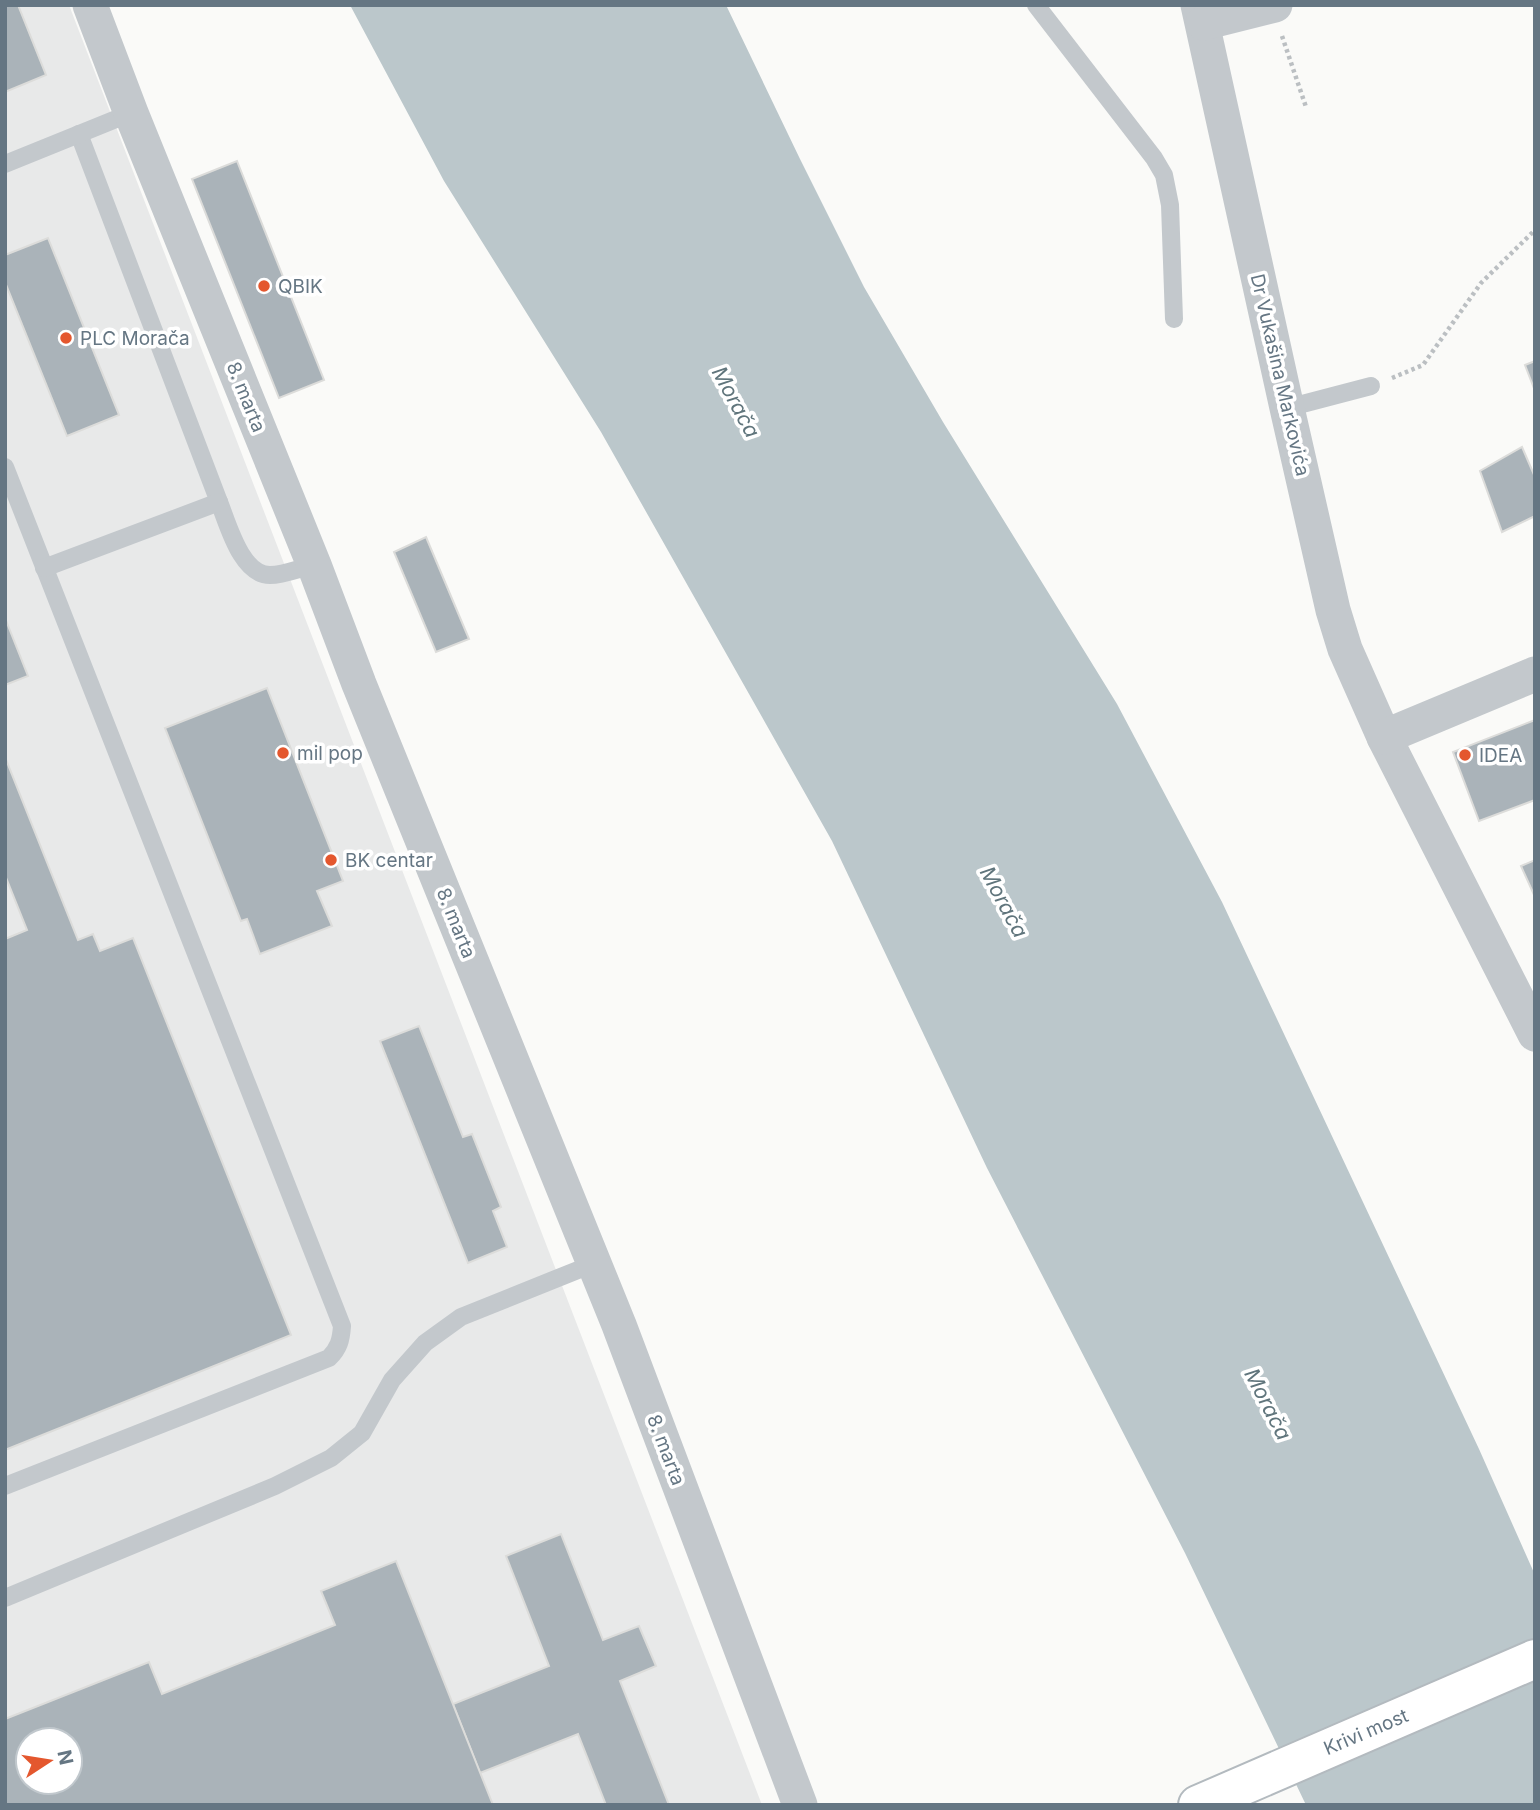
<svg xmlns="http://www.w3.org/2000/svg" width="1540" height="1810" viewBox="0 0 1540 1810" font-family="Inter,sans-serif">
<rect width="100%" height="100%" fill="#fafaf8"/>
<!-- built -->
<path fill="#e8e9e9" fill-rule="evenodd" d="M5 5H69L762 1805H5ZM28 1740H70V1782H28Z"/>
<!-- water -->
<polygon fill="#bbc7cb" points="350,5 726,5 800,159 864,287 943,422 1117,704 1222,902 1479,1449 1535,1575 1535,1805 1306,1805 1185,1553 987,1168 832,841 601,432 444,181"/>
<!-- building -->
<g fill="#aab3b9" stroke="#dcdcda" stroke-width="2" fill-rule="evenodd">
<polygon points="5,5 18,5 46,75 5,92"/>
<polygon points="237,161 324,380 279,398 192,179"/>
<polygon points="48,238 119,415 67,436 5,282 5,255"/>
<polygon points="1535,361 1535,391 1525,365"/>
<polygon points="1522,447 1535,477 1535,516 1502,532 1480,471"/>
<polygon points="426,537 469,639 436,652 394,552"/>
<polygon points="5,618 28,676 5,685"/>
<polygon points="267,688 343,881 317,891 332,926 260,954 247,919 241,921 165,728"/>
<polygon points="1535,720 1535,800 1479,821 1453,752"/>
<polygon points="5,757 78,940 93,934 100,951 133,938 291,1335 5,1450 5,939 27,930 5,875"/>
<polygon points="1535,860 1535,897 1521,866"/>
<polygon points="419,1026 463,1137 472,1134 501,1207 493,1211 507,1247 468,1263 380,1041"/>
<polygon points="561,1534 603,1640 639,1626 656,1666 620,1681 669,1805 606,1805 578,1734 480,1773 453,1704 549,1666 506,1556"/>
<path d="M396 1561 493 1805H5V1719L149 1662 162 1694 335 1625 321 1591ZM28 1740H70V1782H28Z"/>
</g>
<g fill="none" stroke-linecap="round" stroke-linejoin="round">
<!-- secondary casing -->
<g stroke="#b3babf" stroke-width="42">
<polyline id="secondary" points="1198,1805 1535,1659"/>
</g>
<!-- path -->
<g stroke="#bbbfc2" stroke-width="4.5" stroke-dasharray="3.5 3.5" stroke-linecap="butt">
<polyline points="1282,36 1306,107"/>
<polyline points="1392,378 1423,365 1481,283 1535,230"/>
</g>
<!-- lane -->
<g stroke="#c3c8cc" stroke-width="18">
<polyline points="1036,5 1154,158 1164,175 1170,205 1174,319"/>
<path d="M79 134 219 502C228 524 241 575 270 575 284 575 300 568 314 565"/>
<polyline points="5,164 131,113"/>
<polyline points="1287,408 1371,386"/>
<path d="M5 467 342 1326C341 1340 339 1348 329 1358L5 1486"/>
<polyline points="44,568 219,502"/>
<polyline points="5,1598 275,1486 331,1458 362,1433 392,1380 425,1343 461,1317 593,1264"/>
</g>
<!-- street -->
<g stroke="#c3c8cc" stroke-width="35">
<polyline points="90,5 131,113 314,565 359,684 619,1325 800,1805"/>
<polyline points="1198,5 1287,408 1333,610 1345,649 1384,737 1535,1034"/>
<polyline points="1203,23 1275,5"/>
<polyline points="1384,737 1535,674"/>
</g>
<!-- secondary -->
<use href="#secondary" stroke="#fff" stroke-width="38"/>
</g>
<!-- markers -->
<g fill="#e4572e" stroke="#fff" stroke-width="2.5">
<circle cx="264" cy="286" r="7"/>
<circle cx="66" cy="338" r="7"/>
<circle cx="283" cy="753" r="7"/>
<circle cx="1465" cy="755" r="7"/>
<circle cx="331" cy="860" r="7"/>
</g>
<g text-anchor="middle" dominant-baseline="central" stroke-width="7" stroke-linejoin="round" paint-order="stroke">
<!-- poi labels -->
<g font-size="19" fill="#657683" stroke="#fff" text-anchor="start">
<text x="278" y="286">QBIK</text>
<text x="80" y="338">PLC Morača</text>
<text x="297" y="753">mil pop</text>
<text x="1479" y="755">IDEA</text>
<text x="345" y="860">BK centar</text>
</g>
<!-- street labels -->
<g font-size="19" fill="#657683" stroke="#fff">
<text transform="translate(1280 375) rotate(77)">Dr Vukašina Markovića</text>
<text transform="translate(246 397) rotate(68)">8. marta</text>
<text transform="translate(456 923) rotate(68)">8. marta</text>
<text transform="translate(666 1450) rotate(69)">8. marta</text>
<text transform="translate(1366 1732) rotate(-23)">Krivi most</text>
</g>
<!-- water labels -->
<g font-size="21" font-style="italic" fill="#60757c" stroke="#fff">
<text transform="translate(736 402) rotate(62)">Morača</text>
<text transform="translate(1004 902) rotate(62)">Morača</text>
<text transform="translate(1268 1404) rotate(63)">Morača</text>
</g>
</g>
<!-- border -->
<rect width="1540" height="1810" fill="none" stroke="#657683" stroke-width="14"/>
<!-- north arrow -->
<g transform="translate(49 1761) rotate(78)"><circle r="33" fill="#ffffff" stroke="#c1c8cd" stroke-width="2"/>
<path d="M0-5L12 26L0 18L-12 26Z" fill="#e4572e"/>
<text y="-10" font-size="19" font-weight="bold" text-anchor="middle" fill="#657683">N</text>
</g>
</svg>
